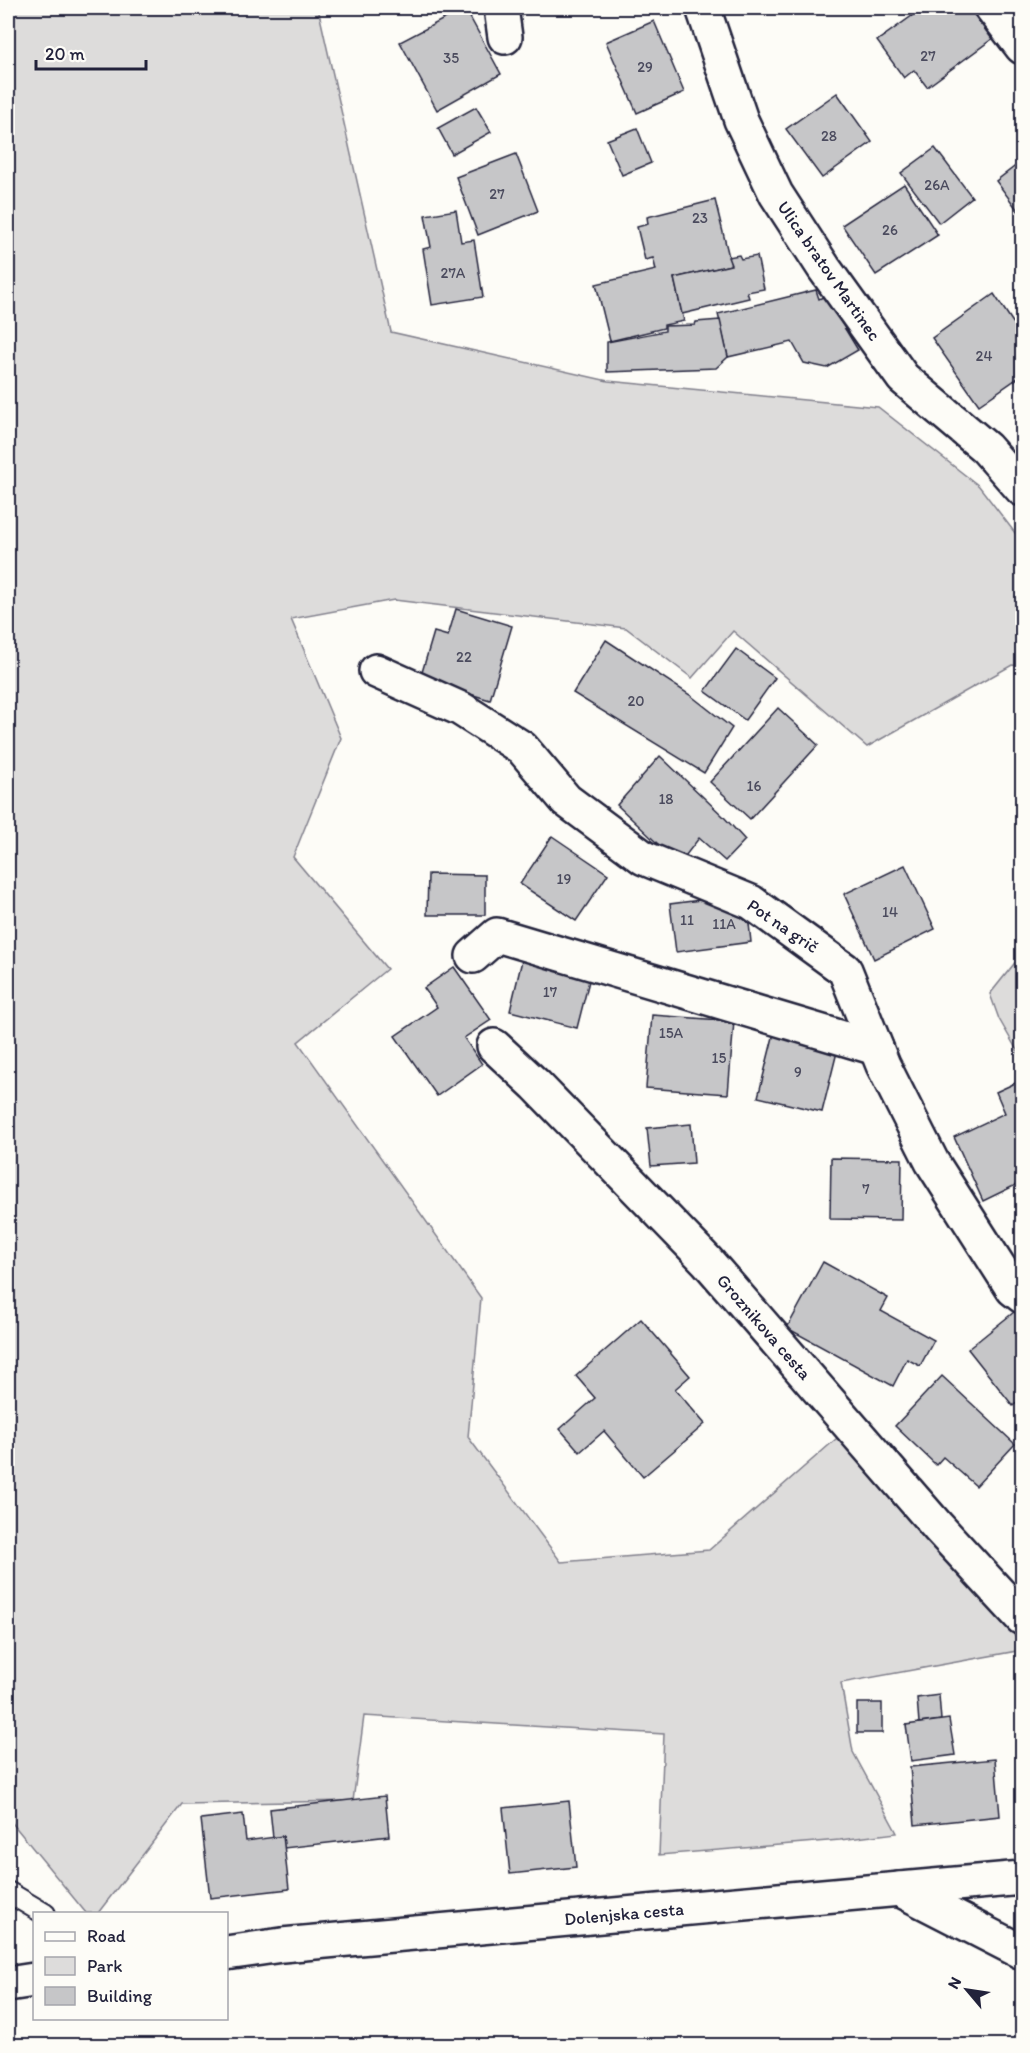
<svg xmlns="http://www.w3.org/2000/svg" width="1030" height="2053" viewBox="0 0 1030 2053" font-family="Itim,sans-serif">
<rect width="100%" height="100%" fill="#fdfcf7"/>
<filter id="ink" filterUnits="userSpaceOnUse"><feTurbulence type="fractalNoise" baseFrequency=".0167" numOctaves="2"/><feDisplacementMap in="SourceGraphic" scale="12" xChannelSelector="R" yChannelSelector="G"/><feConvolveMatrix kernelMatrix="1 2 1 2 8 2 1 2 1" color-interpolation-filters="sRGB"/></filter>
<g filter="url(#ink)">
<!-- green -->
<g fill="#dddcdb" stroke="#807f8b" stroke-width="1.5">
<polygon points="8,8 318,8 391,332 608,381 878,407 979,486 1022,542 1022,666 1012,665 867,747 733,631 692,678 626,628 394,600 291,619 341,738 293,857 387,969 298,1042 481,1298 468,1437 561,1562 709,1550 844,1432 1022,1638 1022,1650 841,1683 853,1752 897,1833 840,1840 659,1855 664,1734 364,1716 353,1801 182,1804 98,1913 86,1913 8,1818"/>
<polygon points="1022,954 1022,1059 999,1019 990,994"/>
</g>
<!-- building -->
<g fill="#c6c6c8" stroke="#22223b" stroke-width="1.5">
<polygon points="465,8 501,74 437,110 400,42"/>
<polygon points="923,8 969,8 992,39 927,87 914,70 904,78 877,41"/>
<polygon points="654,21 684,92 637,113 606,42"/>
<polygon points="837,93 872,142 822,178 786,129"/>
<polygon points="476,107 491,132 452,154 438,128"/>
<polygon points="637,128 651,163 622,175 607,140"/>
<polygon points="935,148 972,197 939,223 901,173"/>
<polygon points="516,154 538,211 478,235 456,177"/>
<polygon points="1022,161 1022,216 996,181"/>
<polygon points="904,184 938,235 876,275 842,225"/>
<polygon points="715,200 731,265 674,278 684,321 664,325 664,328 610,341 596,284 656,270 653,258 645,260 637,227 648,224 647,217"/>
<polygon points="456,210 461,242 474,240 483,297 432,305 423,249 431,247 425,215"/>
<polygon points="739,255 741,259 757,256 764,289 747,292 749,298 682,314 674,278 731,265 728,257"/>
<polygon points="816,290 819,299 825,296 858,350 827,368 804,363 792,342 728,357 718,314"/>
<polygon points="994,294 1022,336 1022,375 979,405 932,338"/>
<polygon points="720,320 728,357 716,368 607,372 607,342 665,331 665,326 695,325 696,322"/>
<polygon points="456,609 512,626 490,700 420,679 434,632 448,636"/>
<polygon points="606,640 690,695 732,728 704,773 573,693"/>
<polygon points="736,649 775,678 745,720 705,691"/>
<polygon points="778,708 818,745 750,819 710,782"/>
<polygon points="660,756 723,816 745,840 725,861 699,838 679,864 617,805"/>
<polygon points="552,836 608,874 576,921 520,884"/>
<polygon points="905,865 935,929 874,959 844,894"/>
<polygon points="428,874 485,875 485,915 427,915"/>
<polygon points="731,896 747,905 751,942 676,952 670,904"/>
<polygon points="523,956 591,973 577,1028 510,1011"/>
<polygon points="454,967 491,1020 464,1038 482,1064 437,1096 395,1036 437,1007 424,988"/>
<polygon points="652,1015 734,1021 728,1094 646,1088"/>
<polygon points="774,1033 838,1048 822,1112 758,1097"/>
<polygon points="1022,1080 1022,1182 983,1201 954,1137 1005,1113 996,1092"/>
<polygon points="691,1124 694,1163 651,1166 647,1128"/>
<polygon points="831,1158 902,1159 901,1220 830,1219"/>
<polygon points="823,1262 888,1298 881,1311 934,1340 920,1366 907,1359 893,1386 787,1328"/>
<polygon points="1019,1308 1022,1312 1022,1398 1013,1406 968,1349"/>
<polygon points="641,1319 690,1376 675,1389 705,1424 643,1477 604,1431 580,1452 560,1429 595,1398 576,1376"/>
<polygon points="942,1376 1015,1444 976,1486 943,1457 936,1465 895,1426"/>
<polygon points="939,1695 941,1720 919,1723 917,1698"/>
<rect x="857" y="1703" width="25" height="30"/>
<polygon points="949,1719 955,1755 911,1761 906,1725"/>
<polygon points="995,1759 1000,1816 915,1825 910,1767"/>
<polygon points="385,1796 389,1836 284,1848 283,1836 273,1838 270,1809"/>
<polygon points="569,1801 576,1867 510,1874 503,1808"/>
<polygon points="243,1814 246,1841 283,1836 289,1889 210,1898 201,1819"/>
</g>
<g fill="none" stroke-linecap="round" stroke-linejoin="round">
<!-- lane casing -->
<g stroke="#22223b" stroke-width="24">
<polyline id="lane" points="8,1892 45,1914"/>
</g>
<!-- street casing -->
<g stroke="#22223b" stroke-width="38">
<g id="street">
<polyline points="501,8 505,37"/>
<polyline points="703,8 741,120 776,194 824,268 903,378 986,448 1022,489"/>
<polyline points="992,8 1022,47"/>
<polyline points="376,671 461,709 522,748 566,800 644,858 751,902 845,970 883,1065 932,1162 1013,1289 1022,1296"/>
<polyline points="473,956 497,935 876,1048"/>
<polyline points="494,1046 536,1085 707,1261 938,1527 1022,1618"/>
</g>
</g>
<!-- primary casing -->
<g stroke="#22223b" stroke-width="38">
<g id="primary">
<polyline points="899,1889 1022,1952"/>
<polyline points="226,1953 282,1945 1022,1878"/>
<polyline points="8,1984 34,1980"/>
</g>
</g>
<!-- lane -->
<use href="#lane" stroke="#fdfcf7" stroke-width="20"/>
<!-- street -->
<use href="#street" stroke="#fdfcf7" stroke-width="33"/>
<!-- primary -->
<use href="#primary" stroke="#fdfcf7" stroke-width="33"/>
</g>
</g>
<g text-anchor="middle" dominant-baseline="central" stroke-width="5" stroke-linejoin="round" paint-order="stroke">
<!-- number labels -->
<g font-size="15" fill="#4b4b5e">
<text x="928" y="56">27</text>
<text x="451" y="58">35</text>
<text x="645" y="67">29</text>
<text x="829" y="136">28</text>
<text x="937" y="185">26A</text>
<text x="497" y="194">27</text>
<text x="700" y="218">23</text>
<text x="890" y="230">26</text>
<text x="453" y="273">27A</text>
<text x="984" y="356">24</text>
<text x="464" y="657">22</text>
<text x="636" y="701">20</text>
<text x="754" y="786">16</text>
<text x="666" y="799">18</text>
<text x="564" y="879">19</text>
<text x="890" y="912">14</text>
<text x="687" y="920">11</text>
<text x="724" y="924">11A</text>
<text x="550" y="992">17</text>
<text x="671" y="1033">15A</text>
<text x="719" y="1058">15</text>
<text x="798" y="1072">9</text>
<text x="866" y="1189">7</text>
</g>
<!-- street labels -->
<g font-size="18" fill="#22223b" stroke="#fdfcf7">
<text transform="translate(829 271) rotate(55)">Ulica bratov Martinec</text>
<text transform="translate(783 926) rotate(34)">Pot na grič</text>
<text transform="translate(764 1327) rotate(49)">Groznikova cesta</text>
<text transform="translate(624 1914) rotate(-5)">Dolenjska cesta</text>
</g>
</g>
<!-- margin -->
<rect width="1030" height="2053" fill="none" stroke="#fdfcf7" stroke-width="30"/>
<rect x="15" y="15" width="1000" height="2023" fill="none" stroke="#22223b" stroke-width="2" filter="url(#ink)"/>
<!-- legend -->
<rect x="33" y="1912" width="195" height="108" fill="#fdfcf7" stroke="#a5a5ac" stroke-width="1.5"/>
<rect x="45" y="1932" width="30" height="9" fill="#fdfcf7" stroke="#a5a5ac" stroke-width="1.5"/>
<text x="87" y="1942" font-size="18" fill="#22223b">Road</text>
<rect x="45" y="1957" width="30" height="18" fill="#dddcdb" stroke="#a5a5ac" stroke-width="1.5"/>
<text x="87" y="1972" font-size="18" fill="#22223b">Park</text>
<rect x="45" y="1987" width="30" height="18" fill="#c6c6c8" stroke="#a5a5ac" stroke-width="1.5"/>
<text x="87" y="2002" font-size="18" fill="#22223b">Building</text>
<!-- north arrow -->
<g transform="translate(967 1990) rotate(299)" stroke="#fdfcf7" stroke-width="4.5" paint-order="stroke">
<path d="M0-4.5L10 22L0 15L-10 22Z" fill="#22223b"/>
<text y="-9" font-size="16" font-weight="bold" text-anchor="middle" fill="#22223b">N</text>
</g>
<!-- scale -->
<path d="M36 60v9h110v-9" fill="none" stroke="#22223b" stroke-width="3"/>
<text x="45" y="60" font-size="18" fill="#22223b" stroke="#fdfcf7" stroke-width="4.5" paint-order="stroke">20 m</text>
</svg>
